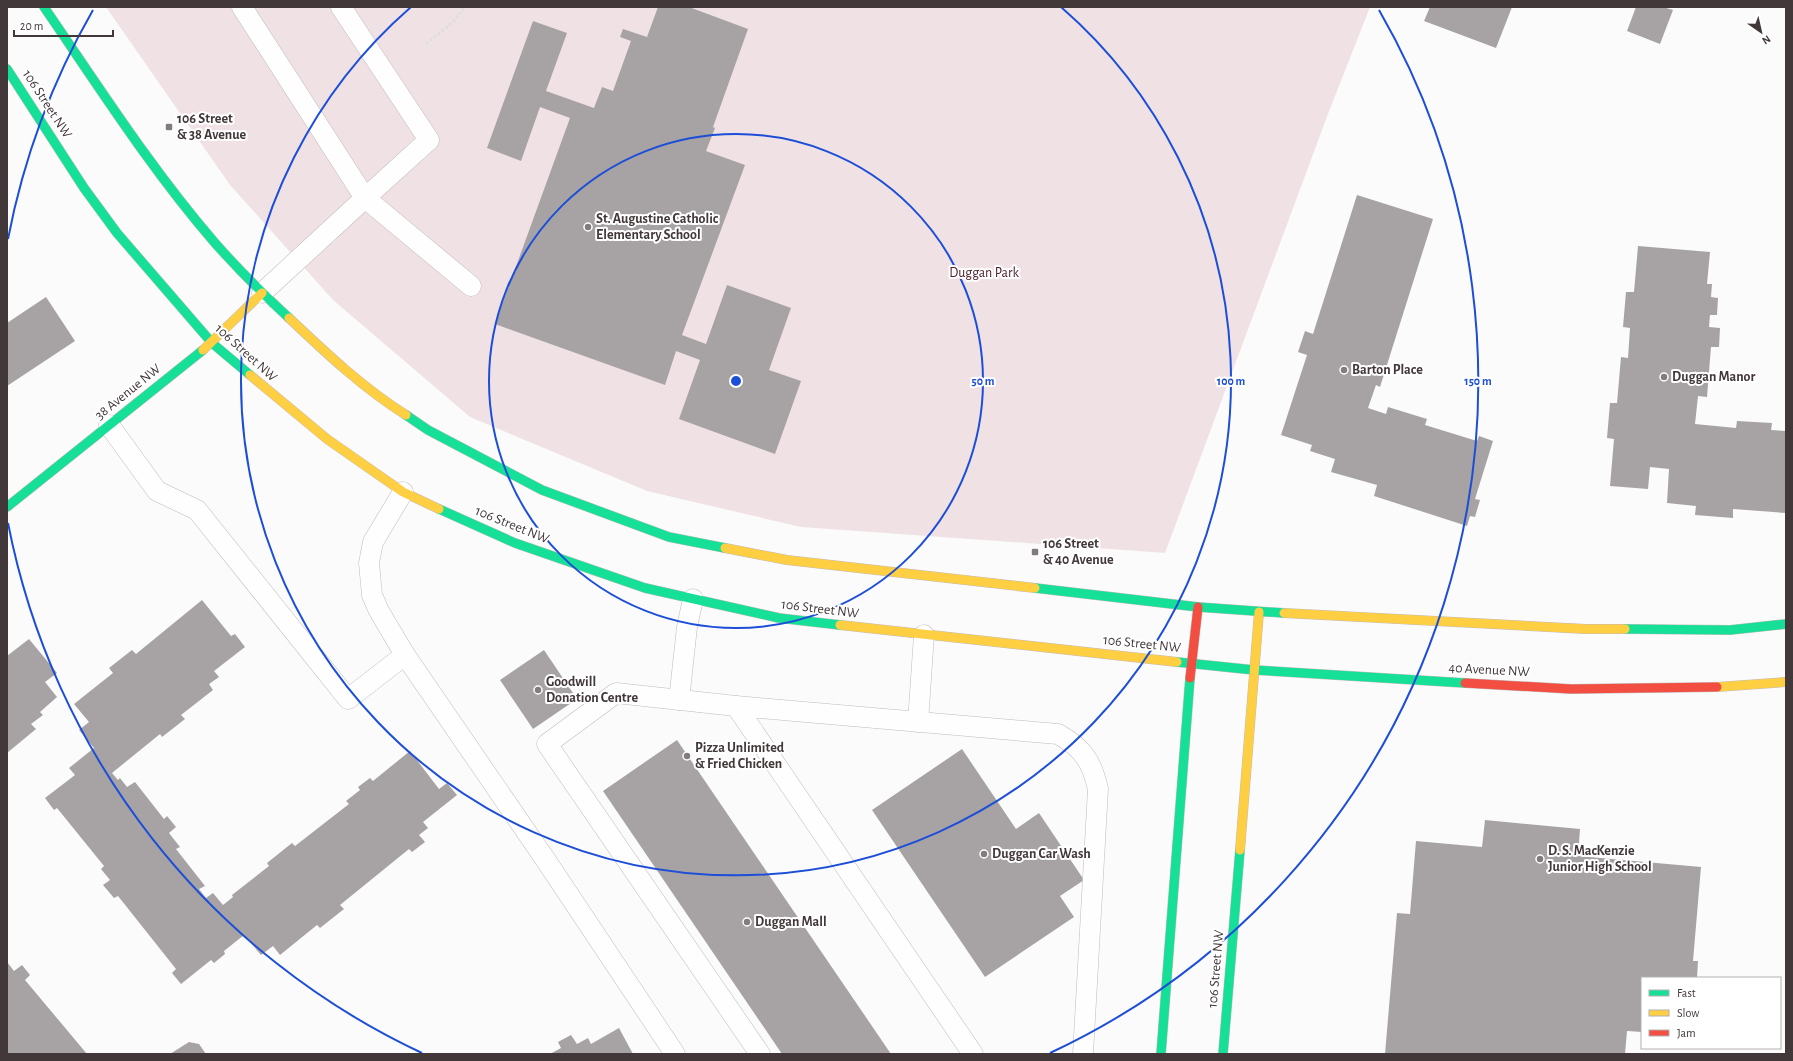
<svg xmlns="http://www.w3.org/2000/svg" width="1793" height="1061" viewBox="0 0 1793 1061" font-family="'Alegreya Sans',sans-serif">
<rect width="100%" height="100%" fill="#fbfbfb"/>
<!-- green -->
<polygon fill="#f0e2e4" points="106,7 1370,7 1328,114 1165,553 801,527 647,491 470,417 333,300 230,185"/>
<!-- building -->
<g fill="#a7a3a4">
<polygon points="658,7 689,7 748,29 713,127 715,128 706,151 745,165 682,335 706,344 727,285 791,308 769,370 801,381 775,454 679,419 700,360 676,351 665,385 495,324 570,118 540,107 521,161 487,148 533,21 567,33 546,91 594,108 602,87 613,91 631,41 620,37 623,29 647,37"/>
<polygon points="1430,7 1512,7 1496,48 1424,21"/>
<polygon points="1636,7 1663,7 1673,10 1660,44 1627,31"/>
<polygon points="1357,195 1433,219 1380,387 1376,385 1368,408 1386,414 1388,407 1427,419 1425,425 1477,441 1479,436 1493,441 1475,499 1480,500 1475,517 1470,516 1467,526 1374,496 1377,485 1331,472 1335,459 1310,451 1312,445 1281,435 1307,355 1298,352 1305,331 1313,334"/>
<polygon points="1638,246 1710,252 1707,284 1712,284 1711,297 1718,298 1717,315 1710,315 1709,327 1720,328 1719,347 1711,347 1707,397 1698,396 1695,424 1736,428 1737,421 1772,423 1771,430 1786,431 1786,513 1733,509 1733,518 1695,515 1696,506 1667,503 1669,469 1650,467 1648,489 1610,486 1614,439 1607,438 1610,403 1617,403 1621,357 1628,358 1630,328 1623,327 1626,292 1634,292"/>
<polygon points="46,297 75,341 7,386 7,323"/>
<polygon points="202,600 231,636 235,634 245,647 214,671 219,677 209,684 213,690 181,715 185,719 162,737 160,734 112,773 118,780 120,778 127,787 135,782 164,819 167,816 176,827 169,833 180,847 176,849 205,886 199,889 206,898 213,893 223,905 233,897 232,895 269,866 267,863 292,843 295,846 349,804 346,801 360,790 358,787 370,778 373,781 410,751 439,789 447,783 457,795 423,822 428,828 419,835 425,842 412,852 409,849 340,905 344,909 320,928 317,925 280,955 273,946 261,955 244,935 224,951 225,954 214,963 211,960 181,984 172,973 176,969 118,896 114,898 103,885 110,880 101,869 104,866 57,808 54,810 45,798 75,775 69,768 94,748 79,730 89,722 74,704 113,673 109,668 132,650 136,654"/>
<polygon points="29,639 57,673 45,682 57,697 40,712 43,715 31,724 36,729 7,753 7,656"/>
<polygon points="544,650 577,699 533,729 500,680"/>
<polygon points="677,740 891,1054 782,1054 603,791"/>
<polygon points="962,749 1016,829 1039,813 1084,880 1060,896 1074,917 985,977 872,810"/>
<polygon points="1485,820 1580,829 1578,856 1701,867 1693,961 1698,961 1697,978 1642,978 1642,1032 1627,1031 1625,1054 1385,1054 1397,913 1410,914 1416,841 1482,847"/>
<polygon points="7,962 14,971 22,965 30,975 25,980 87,1054 7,1054"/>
<polygon points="619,1028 633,1054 550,1054 561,1048 558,1042 571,1035 577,1044 588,1038 591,1044"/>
<polygon points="189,1042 199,1044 206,1054 170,1054"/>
</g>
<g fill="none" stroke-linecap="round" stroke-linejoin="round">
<!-- lane casing -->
<g stroke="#c0bbbc" stroke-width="21">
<g id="lane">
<polyline points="242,7 365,198 471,286"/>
<polyline points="262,293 365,198 429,140 341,7"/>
<polyline points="109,425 157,491 197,510 348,699 405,655 545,859 675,1054"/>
<polyline points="403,492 373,542 369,563 372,595 379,611 405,655"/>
<polyline points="679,700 687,627 693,599"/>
<polyline points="736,706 973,1054"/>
<polyline points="918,722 924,635"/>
<path d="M760 1054 547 744 616 693 736 706 1058 734C1083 748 1092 762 1098 789L1083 1054"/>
</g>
</g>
<!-- fast casing -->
<g stroke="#c0bbbc" stroke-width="10">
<g id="fast">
<path d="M44 7C99 87 151 169 215 243 238 269 263 294 289 318"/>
<polyline points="7,69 84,188 117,233 212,343 250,375"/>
<polyline points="406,415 428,430 542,490 669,537 725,548"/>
<polyline points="7,507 203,350"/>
<polyline points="439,509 515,543 645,588 779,618 840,625"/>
<polyline points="1035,588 1198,607 1284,613"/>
<polyline points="1625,629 1730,630 1786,624"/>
<polyline points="1177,662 1254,670 1465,683"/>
<polyline points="1161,1054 1190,678"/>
<polyline points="1223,1054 1240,850"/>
</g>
</g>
<!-- slow casing -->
<g stroke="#c0bbbc" stroke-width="10">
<g id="slow">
<path d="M289 318C326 353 363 388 406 415"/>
<polyline points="203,350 262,293"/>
<polyline points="250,375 327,439 403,492 439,509"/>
<polyline points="725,548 787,560 1035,588"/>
<polyline points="1284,613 1586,629 1625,629"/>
<polyline points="840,625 1177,662"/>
<polyline points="1717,687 1786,682"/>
<polyline points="1240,850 1259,612"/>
</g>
</g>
<!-- jam casing -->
<g stroke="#c0bbbc" stroke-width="10">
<g id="jam">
<polyline points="1190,678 1198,607"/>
<polyline points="1465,683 1571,689 1717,687"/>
</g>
</g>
<!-- path -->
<polyline stroke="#dedede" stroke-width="2.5" stroke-dasharray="3 2" stroke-linecap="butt" points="426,44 453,22 465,7"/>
<!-- lane -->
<use href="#lane" stroke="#fefefe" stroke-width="20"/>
<!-- fast -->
<use href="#fast" stroke="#16e098" stroke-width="9"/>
<!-- slow -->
<use href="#slow" stroke="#ffcf43" stroke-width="9"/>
<!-- jam -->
<use href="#jam" stroke="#f24e42" stroke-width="9"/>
</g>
<!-- distance rings -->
<g fill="none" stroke="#1d4ed8" stroke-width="2">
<circle cx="736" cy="381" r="247"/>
<path d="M1061 7A495 495 0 1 1 411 7"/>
<path d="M422 1053A742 742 0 0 1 8 523M8 239A742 742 0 0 1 93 10M1379 10A742 742 0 0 1 1050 1053"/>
</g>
<!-- markers -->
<g fill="#837c7d" stroke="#fff" stroke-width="1.5">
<rect x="165" y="123" width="8" height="8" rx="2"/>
<circle cx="588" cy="227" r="4"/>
<circle cx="1344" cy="370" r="4"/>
<circle cx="1664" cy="377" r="4"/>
<rect x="1031" y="548" width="8" height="8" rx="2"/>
<circle cx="538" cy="690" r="4"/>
<circle cx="687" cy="756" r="4"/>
<circle cx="984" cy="854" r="4"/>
<circle cx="1540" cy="859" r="4"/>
<circle cx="747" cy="922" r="4"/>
</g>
<g text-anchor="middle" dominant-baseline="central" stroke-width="4" stroke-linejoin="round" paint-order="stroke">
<!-- street labels -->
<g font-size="14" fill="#423739" stroke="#fff">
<text transform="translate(47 104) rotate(57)">106 Street NW</text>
<text transform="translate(246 353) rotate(42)">106 Street NW</text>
<text transform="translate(128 392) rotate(-39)">38 Avenue NW</text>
<text transform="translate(512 525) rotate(22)">106 Street NW</text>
<text transform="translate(820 609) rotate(7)">106 Street NW</text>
<text transform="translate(1142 644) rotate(6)">106 Street NW</text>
<text transform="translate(1489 670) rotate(3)">40 Avenue NW</text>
<text transform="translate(1216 969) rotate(-85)">106 Street NW</text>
</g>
<!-- poi labels -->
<g font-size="14" font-weight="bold" fill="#423739" stroke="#fff" text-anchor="start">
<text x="177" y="119">106 Street<tspan x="177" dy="16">&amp; 38 Avenue</tspan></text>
<text x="596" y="219">St. Augustine Catholic<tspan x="596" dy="16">Elementary School</tspan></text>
<text x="1352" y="370">Barton Place</text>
<text x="1672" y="377">Duggan Manor</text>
<text x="1043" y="544">106 Street<tspan x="1043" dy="16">&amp; 40 Avenue</tspan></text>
<text x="546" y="682">Goodwill<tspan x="546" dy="16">Donation Centre</tspan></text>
<text x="695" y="748">Pizza Unlimited<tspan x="695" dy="16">&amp; Fried Chicken</tspan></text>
<text x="1548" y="851">D. S. MacKenzie<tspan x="1548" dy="16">Junior High School</tspan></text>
<text x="992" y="854">Duggan Car Wash</text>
<text x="755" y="922">Duggan Mall</text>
</g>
<!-- park labels -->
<g font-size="14" fill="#4b1c29" stroke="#fff">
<text x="984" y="273">Duggan Park</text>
</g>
</g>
<circle cx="736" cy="381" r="6" fill="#1d4ed8" stroke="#fff" stroke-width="2"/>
<g font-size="12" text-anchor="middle" font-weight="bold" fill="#1d4ed8" stroke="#fff" stroke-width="4" stroke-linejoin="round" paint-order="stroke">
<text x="983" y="385">50 m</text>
<text x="1231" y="385">100 m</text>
<text x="1478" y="385">150 m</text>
</g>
<!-- border -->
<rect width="1793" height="1061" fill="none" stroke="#423739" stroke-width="16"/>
<!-- legend -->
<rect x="1641" y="977" width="140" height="72" fill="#ffffff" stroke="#b3afb0"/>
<rect x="1649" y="990" width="20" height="6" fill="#16e098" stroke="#b3afb0"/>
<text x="1677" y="997" font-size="12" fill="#423739">Fast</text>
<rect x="1649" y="1010" width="20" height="6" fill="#ffcf43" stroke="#b3afb0"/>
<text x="1677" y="1017" font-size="12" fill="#423739">Slow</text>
<rect x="1649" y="1030" width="20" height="6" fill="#f24e42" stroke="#b3afb0"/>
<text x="1677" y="1037" font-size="12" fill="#423739">Jam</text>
<!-- north arrow -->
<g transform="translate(1761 32) rotate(146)" stroke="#ffffff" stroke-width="3" paint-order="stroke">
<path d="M0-3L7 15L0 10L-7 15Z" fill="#423739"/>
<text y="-6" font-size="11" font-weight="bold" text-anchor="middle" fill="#423739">N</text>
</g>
<!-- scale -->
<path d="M14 30v6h99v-6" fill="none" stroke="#423739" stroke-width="2"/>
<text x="20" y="30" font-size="12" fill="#423739" stroke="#ffffff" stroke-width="3" paint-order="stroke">20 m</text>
</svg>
